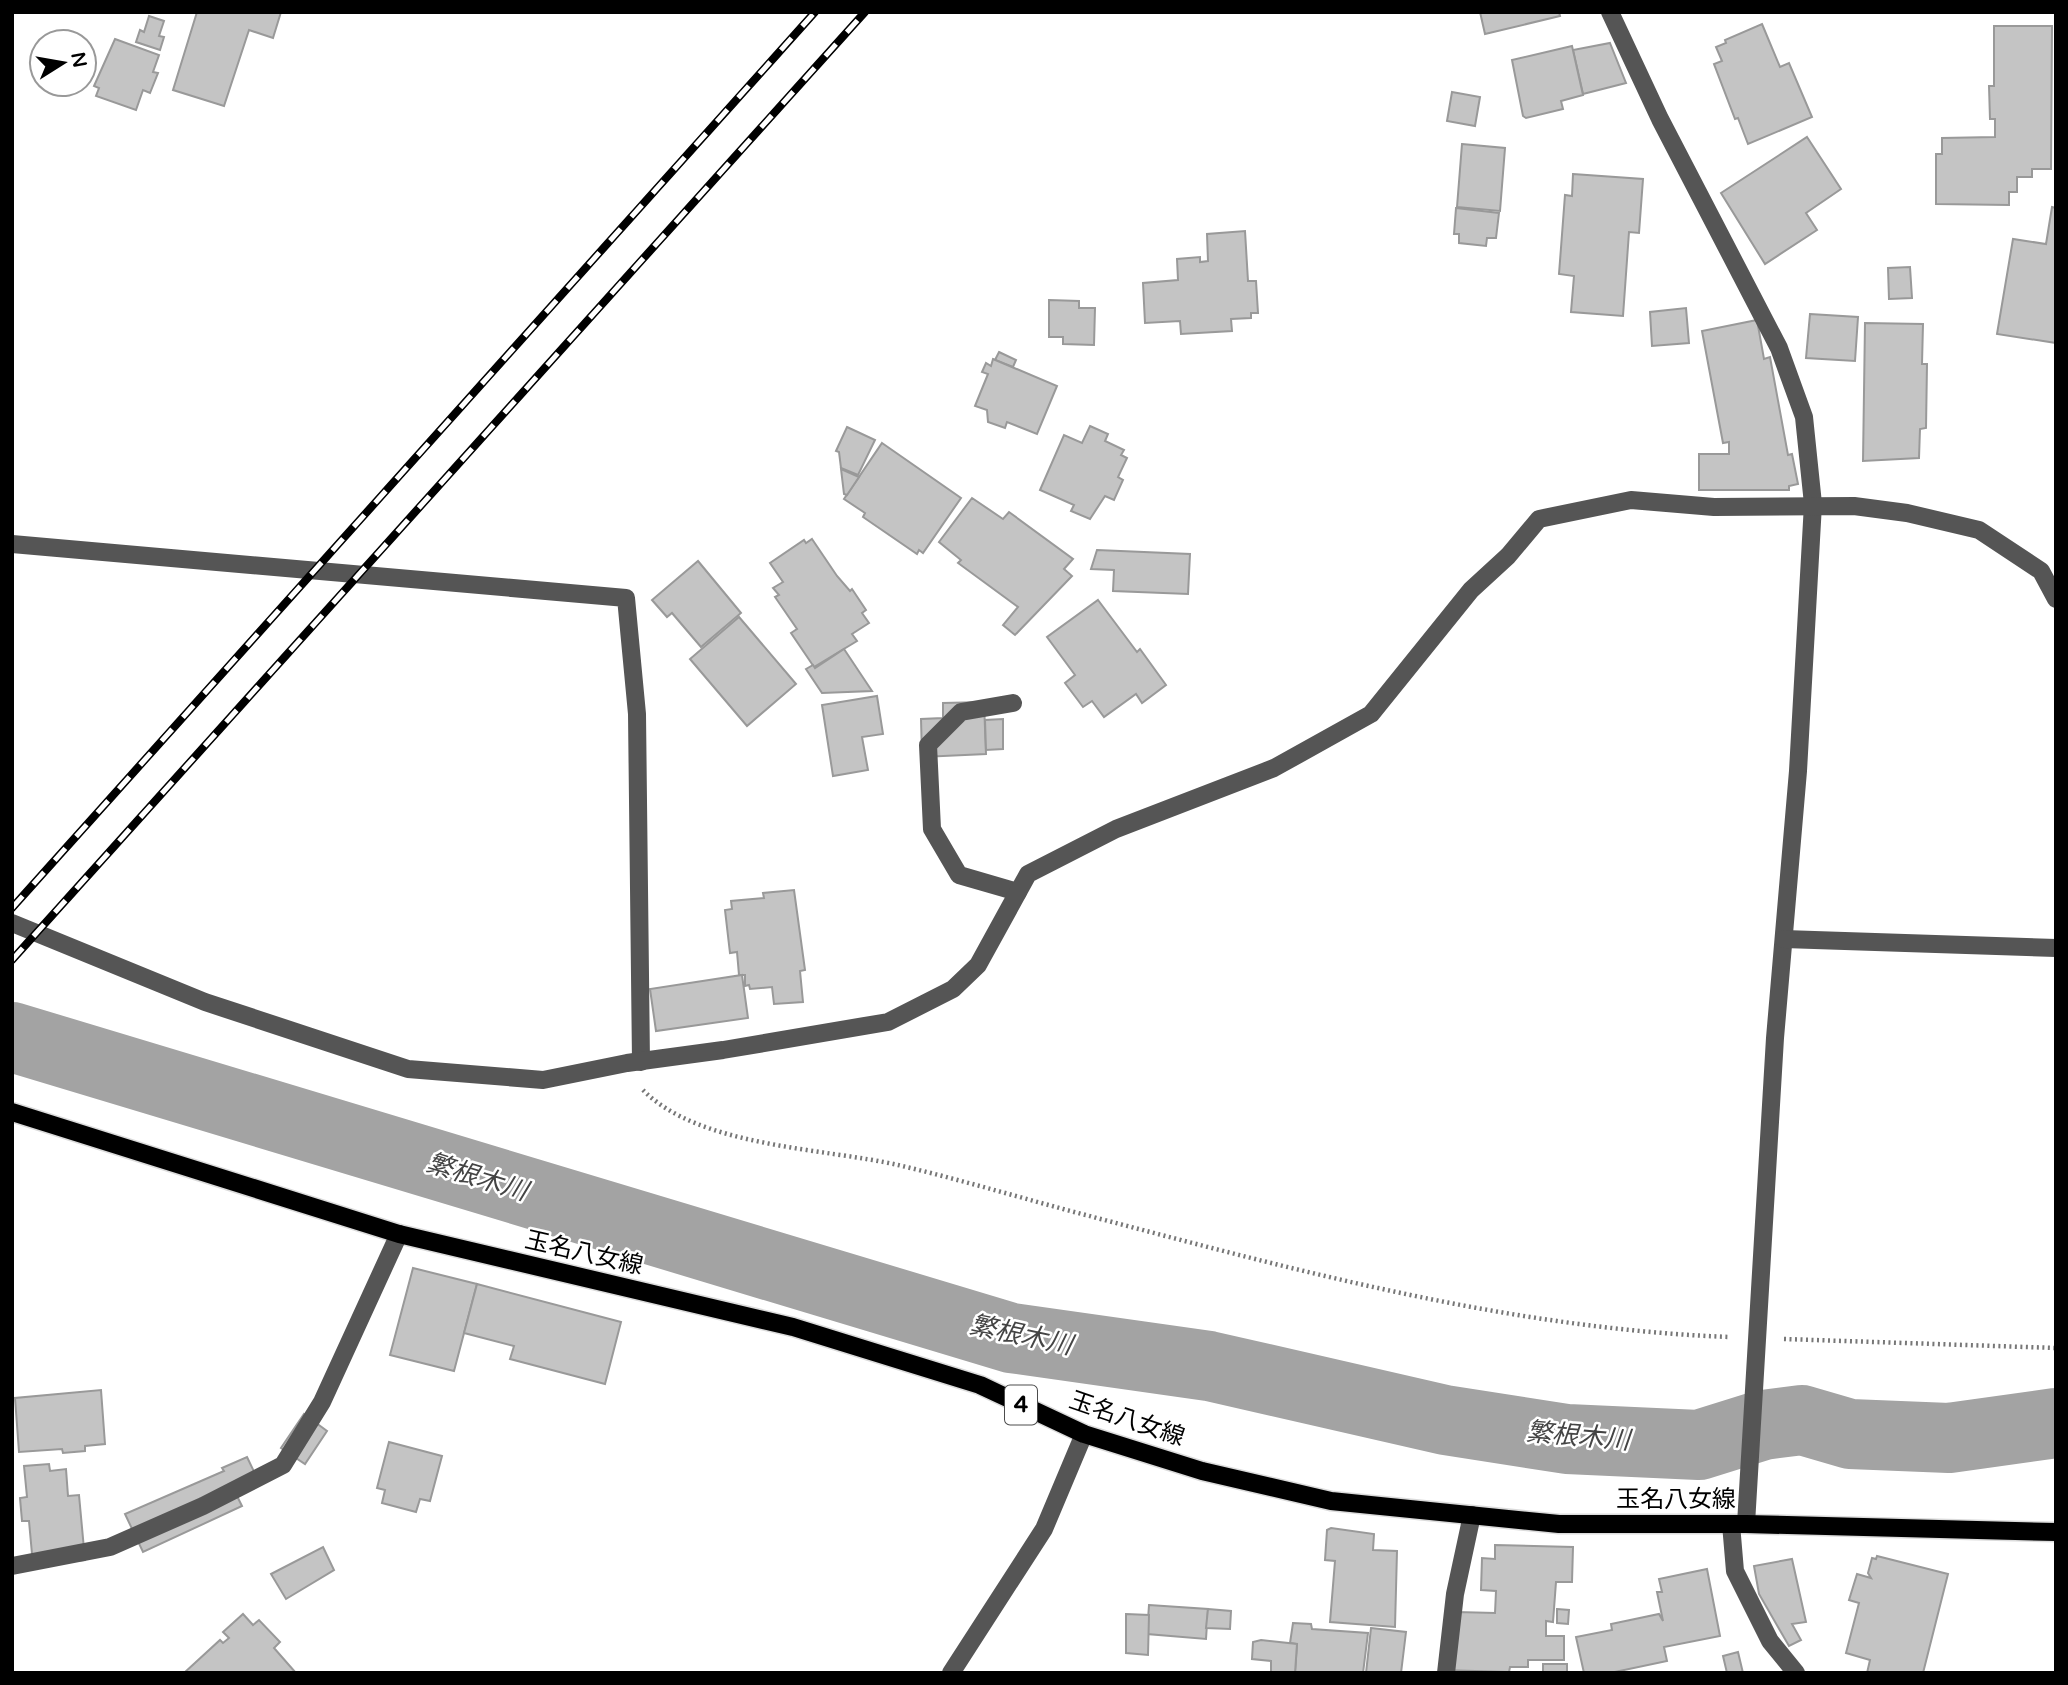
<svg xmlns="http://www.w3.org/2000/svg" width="2068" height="1685" viewBox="0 0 2068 1685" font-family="'Varela Round','Noto Sans JP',sans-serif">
<rect width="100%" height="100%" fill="#fff"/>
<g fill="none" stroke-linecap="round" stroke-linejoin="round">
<!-- river -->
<polyline stroke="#a3a3a3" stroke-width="70" points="12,1037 1011,1338 1209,1366 1445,1420 1567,1439 1699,1445 1763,1425 1802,1420 1850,1434 1949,1438 2056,1423"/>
</g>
<!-- building -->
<g fill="#c4c4c4" stroke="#999" stroke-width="2">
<polygon points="197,12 281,12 273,38 249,30 224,106 173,90"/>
<polygon points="1480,12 1559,12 1560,16 1485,34"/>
<polygon points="149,16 164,21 159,36 164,37 160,50 136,42 140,30 144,32"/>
<polygon points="1762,24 1780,67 1789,63 1812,117 1748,144 1738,118 1735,119 1714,64 1722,61 1716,47 1726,43 1725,40"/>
<polygon points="1994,26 2052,26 2051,169 2032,169 2032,177 2017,177 2017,192 2009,192 2009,205 1936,204 1936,154 1942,154 1942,138 1995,137 1995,119 1990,119 1989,86 1994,86"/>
<polygon points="115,39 159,55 153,72 158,73 150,93 143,90 136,110 96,96 99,88 94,86"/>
<polygon points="1610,43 1626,83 1583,94 1573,50"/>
<polygon points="1572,46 1583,95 1561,101 1563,109 1526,118 1523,116 1512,60"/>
<polygon points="1452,92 1480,97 1475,126 1447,121"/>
<polygon points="1807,137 1841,189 1806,213 1817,230 1765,264 1721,193"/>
<polygon points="1462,144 1505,148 1500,211 1457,207"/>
<polygon points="1573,174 1643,179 1639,233 1629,232 1623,316 1571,312 1574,276 1559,274 1565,195 1572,196"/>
<polygon points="2052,207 2056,208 2056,343 1997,334 2013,239 2046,244"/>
<polygon points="1456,208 1499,213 1496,238 1487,238 1486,246 1459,243 1459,234 1454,234"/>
<polygon points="1245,231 1248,281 1256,281 1258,313 1251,313 1251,318 1231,319 1232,331 1181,334 1180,321 1145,323 1143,283 1178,280 1177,259 1200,257 1200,262 1208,261 1207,234"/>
<polygon points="1910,267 1912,298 1889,299 1888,268"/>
<polygon points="1049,300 1079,301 1079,308 1095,308 1094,345 1063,344 1063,337 1049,337"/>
<polygon points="1686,308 1689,343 1652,346 1650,312"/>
<polygon points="1810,314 1858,317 1855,361 1806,358"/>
<polygon points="1757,320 1764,359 1770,357 1788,455 1792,454 1798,484 1789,486 1789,490 1699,490 1699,454 1729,454 1729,442 1723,443 1702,331"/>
<polygon points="1865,323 1923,324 1922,364 1927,364 1926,428 1920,429 1919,458 1863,461"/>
<polygon points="999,352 1016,360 1013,367 995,360"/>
<polygon points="993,359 1057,386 1037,434 1007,422 1005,428 988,422 987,410 975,406 988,374 982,372 986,363 991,366"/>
<polygon points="1090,426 1108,434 1105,441 1124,450 1121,455 1127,458 1118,477 1123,480 1114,500 1105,496 1090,519 1071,511 1074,505 1040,490 1064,435 1082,443"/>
<polygon points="847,427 875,440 858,475 841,468 839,452 836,451"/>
<polygon points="882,443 961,498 923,553 919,550 917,554 863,517 865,513 844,499"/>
<polygon points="841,469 859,477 847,495 844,494"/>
<polygon points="972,498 1003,519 1009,512 1073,559 1064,569 1072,576 1015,635 1003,625 1018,607 958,563 961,560 939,542"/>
<polygon points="812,539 837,576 850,591 852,589 866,610 862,613 869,623 852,634 857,641 814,667 791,633 797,629 775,597 779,595 773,588 783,582 770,563 804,540 806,543"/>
<polygon points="1097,550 1190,554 1188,594 1113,591 1114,570 1091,569"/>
<polygon points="698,561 741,613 701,647 672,613 667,617 652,600"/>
<polygon points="1098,600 1137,652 1140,649 1166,685 1142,703 1136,694 1104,717 1092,701 1083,707 1065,683 1075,675 1047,637"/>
<polygon points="739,617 796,684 747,726 690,659"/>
<polygon points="844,649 872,691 822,693 806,669 813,665 815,668"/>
<polygon points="877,696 883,734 862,737 868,770 833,776 822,705"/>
<polygon points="984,702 986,754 922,757 921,719 943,718 943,703"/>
<polygon points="1003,719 1003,749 986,750 985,720"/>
<polygon points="794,890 805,970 800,971 803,1002 774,1004 772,987 750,989 749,985 745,986 745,975 739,975 737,952 730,953 725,910 732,909 731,901 764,898 763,893"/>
<polygon points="742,975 748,1018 656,1031 650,989"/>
<polygon points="413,1268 477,1284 454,1371 390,1355"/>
<polygon points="477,1284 621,1322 605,1384 510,1359 514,1346 464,1333"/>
<polygon points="101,1390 105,1444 85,1446 85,1451 63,1453 62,1449 19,1452 15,1398"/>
<polygon points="304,1414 327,1431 305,1464 281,1448"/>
<polygon points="389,1442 442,1456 430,1501 420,1499 416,1512 382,1503 385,1490 377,1488"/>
<polygon points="247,1457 259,1482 235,1492 242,1506 143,1552 125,1514 224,1471 222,1468"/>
<polygon points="49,1464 50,1471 66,1469 68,1496 79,1495 85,1560 33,1565 29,1521 22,1521 20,1498 27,1497 24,1466"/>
<polygon points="1331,1528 1374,1534 1373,1550 1397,1551 1395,1627 1330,1622 1335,1561 1325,1560 1327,1530"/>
<polygon points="1495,1545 1573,1547 1572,1582 1556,1582 1553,1622 1546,1621 1546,1636 1564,1636 1564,1660 1528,1660 1528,1667 1510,1667 1509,1672 1441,1670 1457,1612 1495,1613 1496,1591 1481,1590 1482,1558 1495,1559"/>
<polygon points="323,1547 334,1570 286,1599 271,1574"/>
<polygon points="1877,1556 1948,1574 1923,1673 1867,1673 1870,1660 1846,1653 1859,1603 1849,1600 1857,1574 1871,1578 1868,1573 1872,1558 1876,1559"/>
<polygon points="1792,1559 1806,1622 1792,1624 1801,1640 1789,1646 1759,1594 1754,1566"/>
<polygon points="1707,1569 1720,1636 1664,1647 1667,1661 1610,1673 1584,1673 1576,1637 1612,1630 1611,1624 1659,1614 1663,1621 1657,1592 1662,1592 1659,1579"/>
<polygon points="1149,1605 1208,1609 1206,1639 1147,1634"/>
<polygon points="1208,1609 1231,1611 1230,1629 1206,1628"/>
<polygon points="1557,1609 1569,1610 1568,1624 1557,1623"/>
<polygon points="243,1614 253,1625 259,1620 280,1642 274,1648 296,1673 184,1673 220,1640 223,1643 229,1638 223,1632"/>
<polygon points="1126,1614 1149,1615 1148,1655 1126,1653"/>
<polygon points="1293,1623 1311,1624 1312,1629 1368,1633 1363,1673 1295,1673 1297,1644 1290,1643"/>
<polygon points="1371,1628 1406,1632 1401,1673 1366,1673"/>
<polygon points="1261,1640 1297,1644 1295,1673 1271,1673 1271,1661 1252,1659 1253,1642"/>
<polygon points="1738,1652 1743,1673 1727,1673 1723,1656"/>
<rect x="1543" y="1664" width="24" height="9"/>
</g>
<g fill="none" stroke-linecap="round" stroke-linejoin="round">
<!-- major casing -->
<g stroke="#dbdbdb" stroke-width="21">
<polyline id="major" points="12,1112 399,1234 793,1327 980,1385 1084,1434 1202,1471 1331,1501 1559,1524 1746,1524 2056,1532"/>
</g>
<!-- path -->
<g stroke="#777" stroke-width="4.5" stroke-dasharray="2 3.5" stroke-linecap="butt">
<path d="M643 1090C699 1147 823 1148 898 1165 958 1179 1018 1197 1078 1213 1291 1269 1509 1329 1730 1337"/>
<polyline points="1784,1339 2056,1348"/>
</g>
<!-- minor -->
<g stroke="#555" stroke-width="18">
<polyline points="1610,12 1660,119 1779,348 1804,417 1813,504 1798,771 1775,1038 1746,1524"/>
<polyline points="12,544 626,598 637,714 641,1062"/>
<polyline points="1013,703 961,712 928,745 932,829 959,875 1018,892"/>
<polyline points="12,923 205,1002 408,1069 543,1080 627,1063 723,1050 888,1022 953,989 978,965 1028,874 1116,829 1274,768 1371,714 1471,590 1508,556 1539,519 1631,500 1714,507 1854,506 1907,513 1979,530 2041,571 2056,599"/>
<polyline points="1784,939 2056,948"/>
<polyline points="1731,1524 1735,1571 1770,1641 1796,1673"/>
<polyline points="12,1566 110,1547 203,1506 283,1465 322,1402 399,1234"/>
<polyline points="951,1673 1044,1529 1084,1434"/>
<polyline points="1446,1673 1455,1594 1472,1515"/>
</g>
<!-- major -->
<use href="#major" stroke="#000" stroke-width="18"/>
<!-- rail casing -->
<g stroke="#000" stroke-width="8">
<g id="rail">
<polyline points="12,908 815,12"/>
<polyline points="12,960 865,12"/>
</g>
</g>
<!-- rail -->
<use href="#rail" stroke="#fff" stroke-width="5" stroke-dasharray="16" stroke-linecap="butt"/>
</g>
<g text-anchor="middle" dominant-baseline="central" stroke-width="5" stroke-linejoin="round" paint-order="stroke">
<!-- shield labels -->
<rect fill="#fff" stroke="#4c4c4c" stroke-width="2" x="1005" y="1385.5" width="32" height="39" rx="5"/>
<g font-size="23" font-weight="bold" fill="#000">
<text x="1021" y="1405">4</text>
</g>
<!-- street labels -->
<g font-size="24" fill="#000" stroke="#fff">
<text transform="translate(584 1253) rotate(13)">玉名八女線</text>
<text transform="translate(1127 1419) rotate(19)">玉名八女線</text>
<text x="1676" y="1499">玉名八女線</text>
</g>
<!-- water labels -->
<g font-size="26" font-style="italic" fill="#444" stroke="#fff">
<text transform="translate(477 1177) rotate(17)">繁根木川</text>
<text transform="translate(1021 1335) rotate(12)">繁根木川</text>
<text transform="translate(1578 1436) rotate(5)">繁根木川</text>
</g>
</g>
<!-- border -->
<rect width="2068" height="1685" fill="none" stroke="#000000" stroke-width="28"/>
<!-- north arrow -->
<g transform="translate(63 63) rotate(79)"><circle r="33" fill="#ffffff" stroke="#999999" stroke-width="2"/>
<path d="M0-5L12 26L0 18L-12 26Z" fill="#000000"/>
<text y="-10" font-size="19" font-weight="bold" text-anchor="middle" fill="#000000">N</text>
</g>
</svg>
